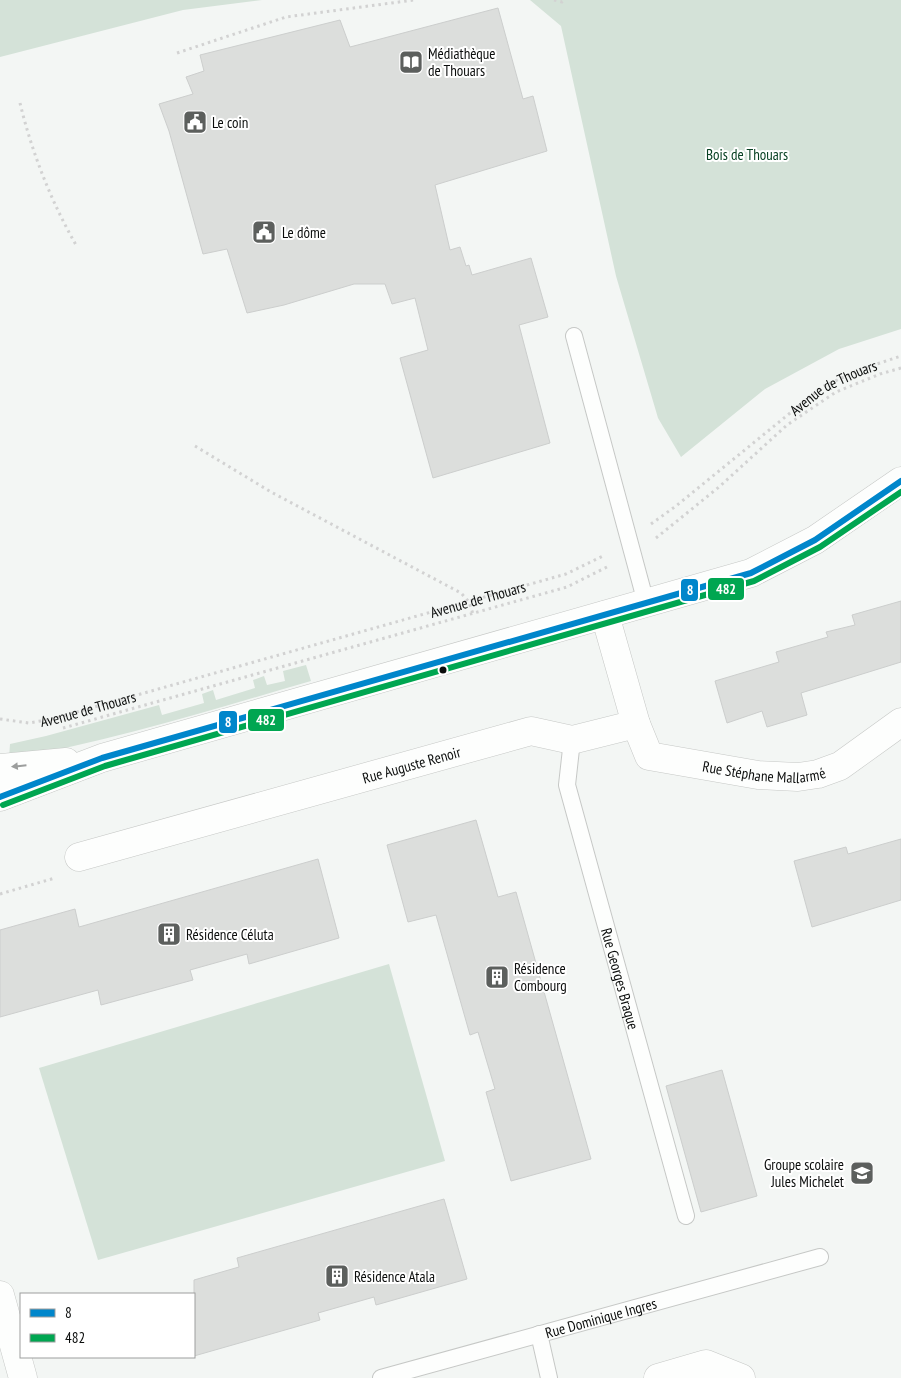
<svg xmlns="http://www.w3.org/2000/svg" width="901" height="1378" viewBox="0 0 901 1378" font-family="'PT Sans Narrow',sans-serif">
<rect width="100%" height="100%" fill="#f3f6f4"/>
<!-- green -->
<g fill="#d4e2d8">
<polygon points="0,0 262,0 183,10 0,57"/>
<polygon points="530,0 901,0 901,329 839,349 765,389 681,457 658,418 616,276 561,26"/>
<path d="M306 665 311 681C211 710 112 741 9 759L10 744 46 736 159 705 162 715 204 703 202 694 213 690 216 700 255 688 253 680 264 676 267 685 285 681 283 671Z"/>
<polygon points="389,964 445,1161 98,1260 39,1068"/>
</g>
<!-- building -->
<g fill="#dcdedc" stroke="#cccecd">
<polygon points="498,8 523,99 533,96 547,151 435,185 450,250 460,247 466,266 469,265 472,275 531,258 548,317 519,325 550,443 433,478 400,358 428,350 415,298 392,304 385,284 354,284 284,305 247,313 227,249 203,254 169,131 159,104 193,94 186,77 204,71 200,55 340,20 350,47"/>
<polygon points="901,601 901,662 801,693 807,715 767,727 762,711 727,723 715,681 779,662 776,652 828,637 826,632 855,625 852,615"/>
<polygon points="476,820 498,897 516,892 591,1159 511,1181 486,1092 495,1089 478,1032 470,1035 436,915 408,922 387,845"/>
<polygon points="901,839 901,900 812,927 794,861 846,847 848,854"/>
<polygon points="318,859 339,938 249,964 247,954 190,970 193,980 101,1005 98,990 0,1017 0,930 75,909 79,927"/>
<polygon points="722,1070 757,1196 701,1212 666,1086"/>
<polygon points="444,1199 467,1279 376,1305 374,1297 318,1313 320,1320 194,1356 194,1280 239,1267 237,1258"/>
</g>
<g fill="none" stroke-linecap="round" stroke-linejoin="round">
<!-- service casing -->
<g stroke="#c6c8c6" stroke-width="18">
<g id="service">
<polyline points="574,336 646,603"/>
<path id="s3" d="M572 740 567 785 686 1216"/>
<polyline points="539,1334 549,1378"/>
<path id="s4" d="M381 1378 820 1257"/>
</g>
</g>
<!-- minor casing -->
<g stroke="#c6c8c6" stroke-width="29">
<g id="minor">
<path id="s5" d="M636 724 649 756 758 775 798 777 818 774 840 766 901 722"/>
<path id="s6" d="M79 857 531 731 572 740 636 724 605 615"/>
<polyline points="0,1295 23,1378"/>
<polyline points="658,1378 706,1364 741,1378"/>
</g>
</g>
<!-- tertiary casing -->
<g stroke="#c6c8c6" stroke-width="29">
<g id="tertiary">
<polyline points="0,768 66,762"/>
<polyline points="0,797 102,758 751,573 815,540 901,481"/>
</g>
</g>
<!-- path -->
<g stroke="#d2d2d2" stroke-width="3" stroke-dasharray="2.5 4" stroke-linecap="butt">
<polyline points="554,0 562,2 565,0"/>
<polyline points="177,53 286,17 414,0"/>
<path d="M20 103C32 153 51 201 76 245"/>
<polyline points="195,446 271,492 461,593 469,602 473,614"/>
<path id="s1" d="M651 524 676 506 822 387 859 370 901 356"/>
<polyline points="656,538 719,487 787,425 836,392 880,374 901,368"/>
<path id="s2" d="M0 719 29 723 52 719 566 574 605 555"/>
<polyline points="63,728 567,587 609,566"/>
<polyline points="0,894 55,878"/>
</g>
<!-- service -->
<use href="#service" stroke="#fdfefd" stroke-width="16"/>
<!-- minor -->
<use href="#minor" stroke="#fdfefd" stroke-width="28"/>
<!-- tertiary -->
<use href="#tertiary" stroke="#fdfefd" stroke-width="28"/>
<!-- bus-1 casing -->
<g stroke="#fff" stroke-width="10">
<polyline id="bus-1" points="0,797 102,758 751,573 815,540 901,481"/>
</g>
<!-- bus-2 casing -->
<g stroke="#fff" stroke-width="10">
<polyline id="bus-2" points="3,805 105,766 754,581 820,547 901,492"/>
</g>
<!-- bus-1 -->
<use href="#bus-1" stroke="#0086cb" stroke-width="6"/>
<!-- bus-2 -->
<use href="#bus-2" stroke="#00a651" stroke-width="6"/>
</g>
<!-- one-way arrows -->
<defs><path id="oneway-solid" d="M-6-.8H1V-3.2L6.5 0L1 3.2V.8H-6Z" transform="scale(1.25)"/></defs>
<use fill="#9c9e9d" href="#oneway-solid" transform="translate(19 766) rotate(174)"/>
<!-- icons -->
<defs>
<g id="library-square" transform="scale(1.25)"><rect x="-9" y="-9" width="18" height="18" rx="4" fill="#5c5f5d" stroke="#fff"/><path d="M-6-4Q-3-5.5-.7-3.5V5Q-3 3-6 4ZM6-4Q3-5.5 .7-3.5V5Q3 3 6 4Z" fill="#fff"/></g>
<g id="civic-square" transform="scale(1.25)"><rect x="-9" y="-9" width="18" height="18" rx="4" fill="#5c5f5d" stroke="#fff"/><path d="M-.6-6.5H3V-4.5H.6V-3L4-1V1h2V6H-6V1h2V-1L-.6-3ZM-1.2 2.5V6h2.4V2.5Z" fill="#fff"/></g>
<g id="building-square" transform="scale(1.25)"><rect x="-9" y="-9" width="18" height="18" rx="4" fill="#5c5f5d" stroke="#fff"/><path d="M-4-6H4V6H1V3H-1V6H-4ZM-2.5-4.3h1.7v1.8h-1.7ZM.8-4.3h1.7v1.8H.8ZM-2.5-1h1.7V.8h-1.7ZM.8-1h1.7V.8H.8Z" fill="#fff"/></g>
<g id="school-square" transform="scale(1.25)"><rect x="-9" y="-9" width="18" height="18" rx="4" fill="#5c5f5d" stroke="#fff"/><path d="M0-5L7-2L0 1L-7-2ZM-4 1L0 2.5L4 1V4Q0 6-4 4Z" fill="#fff"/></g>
</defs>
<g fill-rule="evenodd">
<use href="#library-square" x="411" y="62"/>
<use href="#civic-square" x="195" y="122"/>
<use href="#civic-square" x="264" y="232"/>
<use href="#building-square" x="169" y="934"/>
<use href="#building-square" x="497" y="977"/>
<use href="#school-square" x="862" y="1173"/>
<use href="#building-square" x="337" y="1276"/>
</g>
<!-- markers -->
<circle fill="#0b0d0c" stroke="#fff" stroke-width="2" cx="443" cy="670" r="4.5"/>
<g text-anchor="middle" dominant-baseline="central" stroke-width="4" stroke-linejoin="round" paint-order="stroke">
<!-- poi labels -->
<g font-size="15" fill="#0b0d0c" stroke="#fff" text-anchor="start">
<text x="428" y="53">Médiathèque<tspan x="428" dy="17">de Thouars</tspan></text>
<text x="212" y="122">Le coin</text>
<text x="282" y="232">Le dôme</text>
<text x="186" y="934">Résidence Céluta</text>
<text x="514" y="968">Résidence<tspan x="514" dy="17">Combourg</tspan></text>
<text x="844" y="1164" text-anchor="end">Groupe scolaire<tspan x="844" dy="17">Jules Michelet</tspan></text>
<text x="354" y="1276">Résidence Atala</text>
</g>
<!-- park labels -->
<g font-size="15" fill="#084123" stroke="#fff">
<text x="747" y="154">Bois de Thouars</text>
</g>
<!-- street labels -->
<g font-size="15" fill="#0b0d0c" stroke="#fff">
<text stroke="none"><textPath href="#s1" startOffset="229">Avenue de Thouars</textPath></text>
<text stroke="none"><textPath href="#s2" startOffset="495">Avenue de Thouars</textPath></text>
<text stroke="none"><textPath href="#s2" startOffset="90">Avenue de Thouars</textPath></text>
<text stroke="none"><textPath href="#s6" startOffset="345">Rue Auguste Renoir</textPath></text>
<text stroke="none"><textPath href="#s5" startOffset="151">Rue Stéphane Mallarmé</textPath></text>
<text stroke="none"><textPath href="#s3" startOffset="246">Rue Georges Braque</textPath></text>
<text stroke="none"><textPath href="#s4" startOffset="228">Rue Dominique Ingres</textPath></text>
</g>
</g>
<g stroke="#fff" stroke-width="2">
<rect x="707" y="577" width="38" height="24" rx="5" fill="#00a651"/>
<rect x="680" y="578" width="19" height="24" rx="5" fill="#0086cb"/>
<rect x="247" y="708" width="38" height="24" rx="5" fill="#00a651"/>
<rect x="218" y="710" width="20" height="24" rx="5" fill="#0086cb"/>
</g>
<g font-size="14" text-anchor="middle" font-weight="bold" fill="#fff">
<text x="726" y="594">482</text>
<text x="690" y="595">8</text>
<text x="266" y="725">482</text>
<text x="228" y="727">8</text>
</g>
<!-- legend -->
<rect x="20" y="1293" width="175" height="65" fill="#ffffff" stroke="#9d9e9e"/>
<rect x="30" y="1309" width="25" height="8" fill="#0086cb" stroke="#9d9e9e"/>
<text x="65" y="1318" font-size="15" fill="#0b0d0c">8</text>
<rect x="30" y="1334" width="25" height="8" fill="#00a651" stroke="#9d9e9e"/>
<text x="65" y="1343" font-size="15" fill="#0b0d0c">482</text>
</svg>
